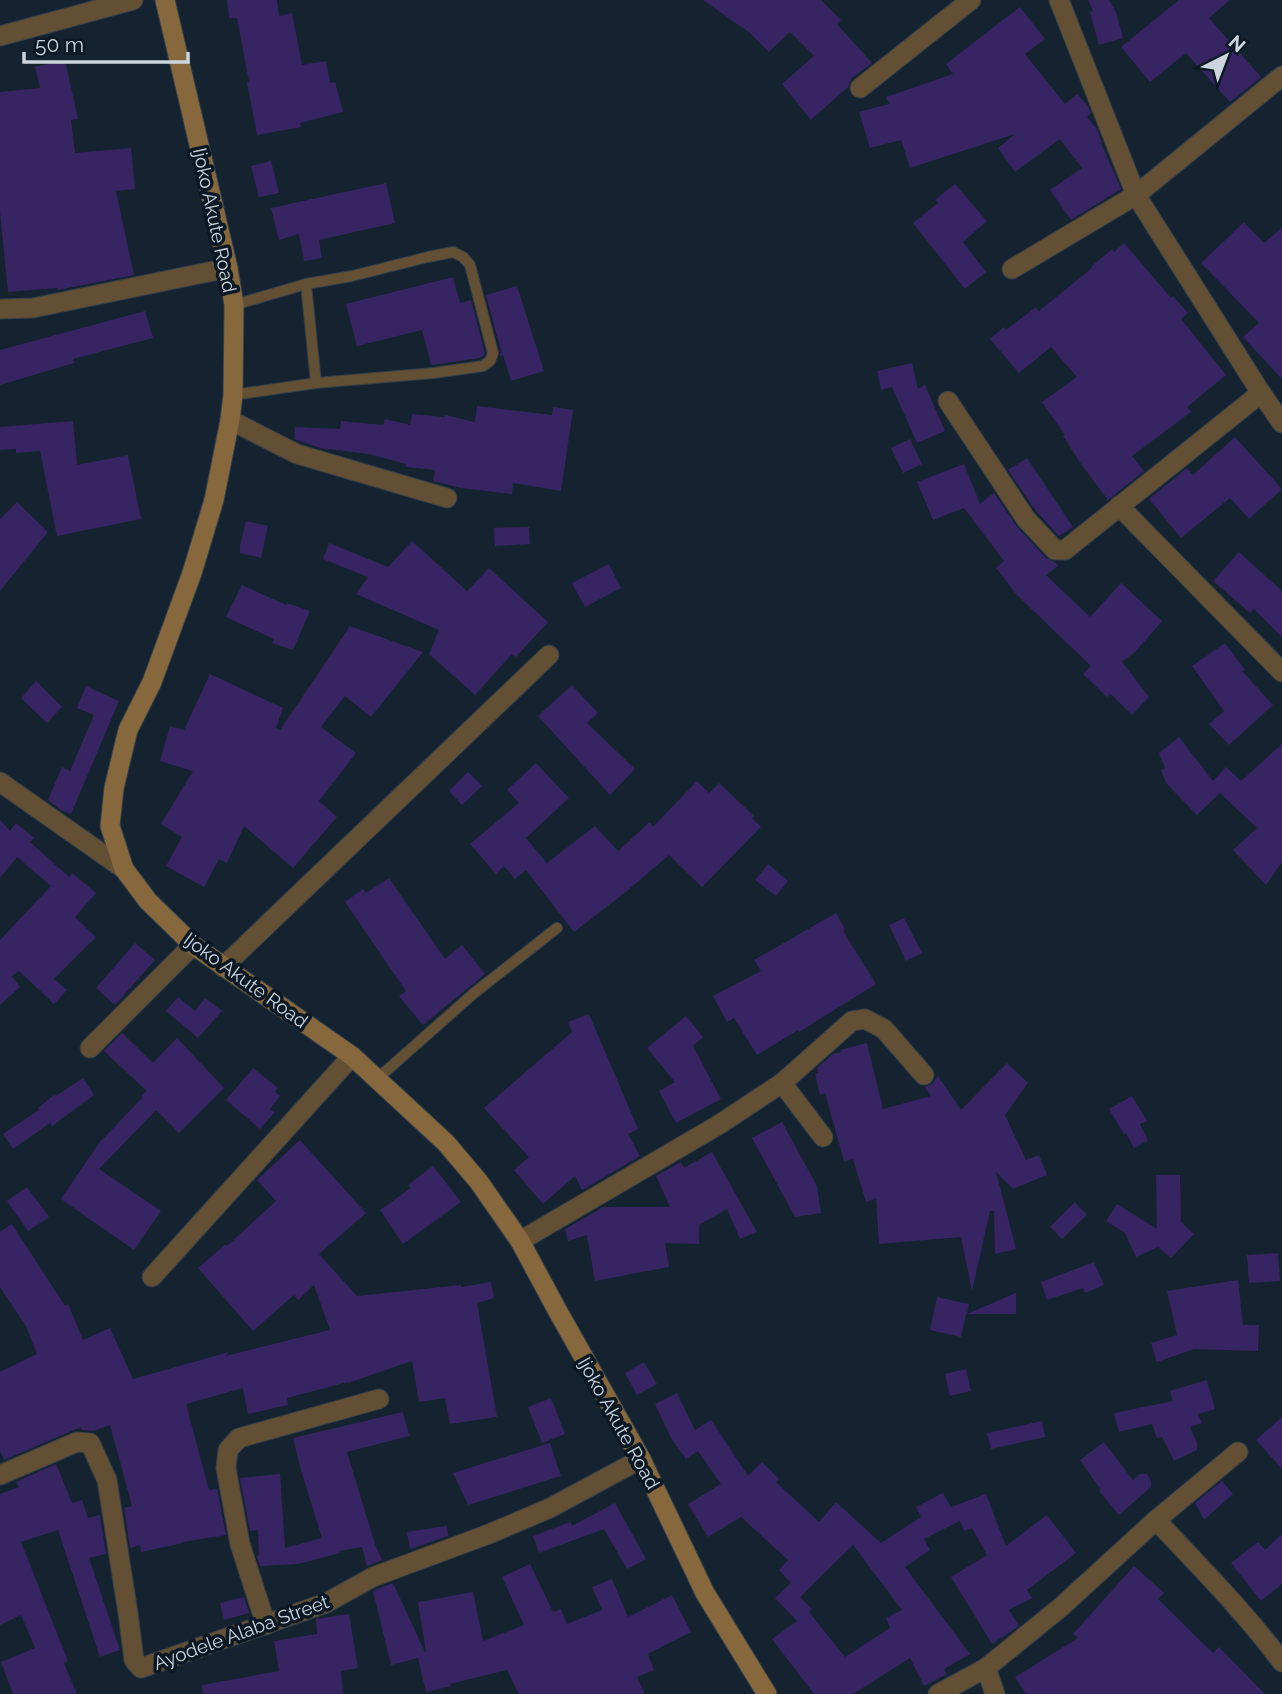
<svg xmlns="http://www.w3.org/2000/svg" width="1282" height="1694" viewBox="0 0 1282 1694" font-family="Raleway,sans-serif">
<rect width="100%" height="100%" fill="#15222f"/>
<!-- building -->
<g fill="#372563" fill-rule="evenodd">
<polygon points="227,0 277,0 279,16 292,13 302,65 326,61 330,83 335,82 343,112 300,123 301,127 257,135 247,82 249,82 237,18 229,18"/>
<polygon points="703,0 821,0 841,20 837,24 872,63 852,78 848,87 811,120 782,84 814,56 790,32 769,52 750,33"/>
<polygon points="1088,0 1109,0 1116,12 1123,38 1099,45 1090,12 1093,11"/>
<polygon points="1179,0 1230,0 1209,18 1261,77 1230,102 1186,53 1150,82 1121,47"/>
<polygon points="1020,7 1045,39 1025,54 1065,104 1077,94 1087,105 1091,113 1087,117 1097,129 1102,143 1101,143 1121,189 1071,220 1050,190 1082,168 1060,139 1015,172 998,148 1015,134 910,168 901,140 870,148 859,112 889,104 886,97 953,74 946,64"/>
<polygon points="65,60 78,119 71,120 75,153 131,148 135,189 116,191 134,275 58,290 57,288 8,292 0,211 0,92 40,88 35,67"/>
<polygon points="271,161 279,193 259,197 251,166"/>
<polygon points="386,183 395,223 319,240 322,258 304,261 299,234 279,240 271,208"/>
<polygon points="955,184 987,221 963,242 986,272 965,289 913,223 938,203 935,200"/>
<polygon points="1244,222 1264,243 1282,228 1282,379 1243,337 1259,323 1201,263"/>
<polygon points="1124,243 1171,298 1173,296 1188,313 1181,319 1226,375 1187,407 1191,412 1132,456 1144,471 1108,500 1081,464 1063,436 1065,435 1042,402 1077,377 1051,347 1019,373 990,339 1004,327 1006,330 1036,307 1039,311 1092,268 1091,267 1112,249 1114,252"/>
<polygon points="453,277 460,303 471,300 485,353 483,356 480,358 431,365 422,330 357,346 346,304"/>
<polygon points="517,286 544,371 511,381 503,355 500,356 501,351 486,295"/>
<polygon points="145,311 153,338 73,359 74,363 0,385 0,350"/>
<polygon points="912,363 918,389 925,385 945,431 917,443 892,387 881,390 877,371"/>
<polygon points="477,406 552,415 553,407 573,410 561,491 513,483 512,494 461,488 433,481 435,470 406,467 406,464 369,454 320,448 294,439 295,427 340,429 341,421 383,425 385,419 410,425 412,414 444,417 445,415 475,422"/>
<polygon points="73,421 77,465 128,455 141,519 57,536 40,451 16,453 16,449 0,450 0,427"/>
<polygon points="1235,437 1282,489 1249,519 1230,498 1181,538 1149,499 1187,468 1193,475"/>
<polygon points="910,439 922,464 903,473 891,448"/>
<polygon points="1027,458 1073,527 1059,536 1036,511 1008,470"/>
<polygon points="964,464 980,504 994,493 1017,527 1046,558 1055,562 1058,566 1046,575 1090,617 1121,583 1162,621 1136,651 1122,662 1149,697 1132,715 1111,694 1107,697 1083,674 1091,666 1017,595 996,568 1004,561 964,508 933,520 917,482"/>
<polygon points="17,502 48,532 0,591 0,519"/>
<polygon points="246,521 268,526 261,558 240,553 240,546"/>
<polygon points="529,527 530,544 495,546 494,528"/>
<polygon points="412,541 467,591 489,568 548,622 516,657 512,654 475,695 429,654 439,630 356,594 368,577 323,559 329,543 388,567"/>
<polygon points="1239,552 1282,591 1282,637 1254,609 1250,613 1213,581"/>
<polygon points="609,564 621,588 585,607 572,583"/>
<polygon points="242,585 286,605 287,603 310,611 293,650 272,643 274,639 226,617"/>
<polygon points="350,626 423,652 371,717 345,696 321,727 356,753 319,801 337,817 293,868 244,826 227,863 219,859 204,887 166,866 182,837 161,824 193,771 160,761 170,726 184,730 210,674 283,708 276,728 280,730"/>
<polygon points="1225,643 1245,670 1242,671 1273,705 1229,745 1209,724 1224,711 1192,666"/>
<polygon points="36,681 62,707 47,723 21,698"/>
<polygon points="572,685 598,713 587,723 635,769 610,795 538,716"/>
<polygon points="86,686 119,701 71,814 61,810 48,800 62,767 70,771 94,715 77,708"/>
<polygon points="1179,737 1213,781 1226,767 1241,781 1282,744 1282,862 1266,885 1233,850 1257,828 1220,793 1197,815 1166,783 1161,770 1165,768 1159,753"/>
<polygon points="536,763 569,798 526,838 547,863 595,826 618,851 650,822 653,827 697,781 709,793 719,783 754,816 752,818 761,827 702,887 669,855 627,891 574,932 526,870 515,879 504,866 496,874 470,844 519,803 507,790"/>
<polygon points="468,772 482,786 462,805 449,791"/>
<polygon points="0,820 10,831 16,823 34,838 30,842 69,877 72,873 96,893 75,917 96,937 54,979 67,990 54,1004 19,971 12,976 20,987 0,1005 0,940 51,886 17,857 0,878"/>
<polygon points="768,864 788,881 776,896 755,880"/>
<polygon points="389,878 445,959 462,945 485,974 423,1025 399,996 406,991 345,902 363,889 366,893"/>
<polygon points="836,913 845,929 843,931 876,984 799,1032 798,1030 757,1055 734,1018 727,1022 713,996 761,971 754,960"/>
<polygon points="904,918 922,953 906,961 889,925"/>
<polygon points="135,943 155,960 115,1005 96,988"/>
<polygon points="178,997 195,1011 205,998 222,1011 198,1038 166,1011"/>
<polygon points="589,1014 638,1129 628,1134 640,1156 582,1190 575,1176 543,1204 514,1170 529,1157 484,1108 572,1032 568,1022"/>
<polygon points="686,1016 703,1037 693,1046 721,1099 676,1123 659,1091 675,1082 647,1048"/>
<polygon points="122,1033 153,1063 177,1038 224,1088 179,1133 156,1110 99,1169 161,1211 134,1250 61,1199 99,1143 143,1097 141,1096 147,1091 104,1051"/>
<polygon points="867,1043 883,1109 931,1096 925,1087 932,1084 938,1076 961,1110 1007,1063 1028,1083 1005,1115 1026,1160 1039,1155 1047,1175 1013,1189 996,1172 1016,1249 995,1254 994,1211 990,1211 972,1291 961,1237 879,1244 876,1199 866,1202 853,1159 844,1161 825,1093 820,1095 815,1074 818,1073 817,1068 833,1054 841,1052 840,1050"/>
<polygon points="253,1068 278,1088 275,1092 280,1096 270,1109 275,1112 260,1129 226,1100"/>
<polygon points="83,1078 94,1095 52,1126 50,1123 13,1149 3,1134 39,1110 38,1108 54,1095 56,1096"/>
<polygon points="1132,1096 1147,1121 1140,1124 1148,1141 1134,1148 1126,1133 1124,1134 1109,1109"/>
<polygon points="782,1122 817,1186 821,1213 795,1217 752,1138"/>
<polygon points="300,1140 366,1213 319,1254 357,1296 461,1285 461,1287 491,1282 494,1298 477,1303 497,1417 450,1424 445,1398 419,1402 412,1361 348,1383 348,1382 287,1398 288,1405 248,1414 243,1388 186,1404 209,1490 217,1489 226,1535 183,1542 183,1543 141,1552 140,1545 130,1548 124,1508 132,1506 110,1425 93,1431 82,1430 81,1427 4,1460 0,1451 0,1372 37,1354 26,1326 0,1287 0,1232 12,1224 65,1306 68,1304 83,1340 110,1328 133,1379 229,1352 225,1356 330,1330 314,1285 298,1300 294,1295 253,1331 198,1268 226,1244 227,1246 276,1201 257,1180"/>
<polygon points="712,1152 757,1232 740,1239 727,1209 699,1225 699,1244 665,1243 669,1267 595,1281 587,1235 568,1241 565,1229 603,1207 670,1207 656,1176 681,1162 684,1168"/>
<polygon points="433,1166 461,1202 403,1244 380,1210 411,1188 408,1185"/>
<polygon points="1156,1175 1180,1175 1181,1222 1194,1234 1171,1258 1158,1247 1136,1257 1125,1233 1106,1221 1117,1204 1157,1229"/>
<polygon points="27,1187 49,1217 28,1231 7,1201"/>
<polygon points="1075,1202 1087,1215 1062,1239 1050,1227"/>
<polygon points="1278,1253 1280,1281 1249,1283 1247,1255"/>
<polygon points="1094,1262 1104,1285 1085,1293 1083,1288 1047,1300 1041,1282"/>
<polygon points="1238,1280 1243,1325 1259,1325 1258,1351 1194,1349 1157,1362 1151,1343 1177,1335 1167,1291"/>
<polygon points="1016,1293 1016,1314 966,1314 961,1337 930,1330 937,1297 969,1304 967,1314"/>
<polygon points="644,1362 657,1384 637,1395 625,1373"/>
<polygon points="966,1369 971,1391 950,1396 945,1374"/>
<polygon points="1207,1380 1215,1409 1198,1414 1202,1423 1190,1427 1197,1443 1197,1450 1174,1461 1162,1437 1157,1438 1152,1424 1119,1432 1114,1413 1173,1401 1170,1391"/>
<path d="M677 1393 695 1430 711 1420 748 1476 762 1462 779 1479 776 1482 819 1522 836 1502 881 1543 921 1517 916 1507 943 1493 951 1507 986 1494 1006 1546 1047 1515 1076 1553 1027 1590 1032 1598 1009 1610 1019 1626 992 1644 951 1577 987 1555 972 1528 964 1531 960 1521 924 1539 930 1550 905 1567 970 1654 944 1669 947 1674 924 1686 910 1658 853 1694H814L772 1639 797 1621 775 1598 791 1583 779 1570 788 1560 741 1517 708 1537 688 1504 721 1484 698 1451 686 1459 671 1438 655 1404ZM853 1545 902 1610 886 1618 890 1628 845 1657 809 1612 812 1609 800 1597Z"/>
<polygon points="551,1398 565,1434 542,1443 528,1407"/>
<polygon points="403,1412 409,1436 347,1452 375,1544 382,1560 367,1566 362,1547 339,1551 340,1553 298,1564 260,1566 257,1556 259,1555 258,1530 250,1531 240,1478 280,1474 285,1548 322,1538 300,1467 293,1438"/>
<polygon points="1282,1417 1282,1469 1256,1440"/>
<polygon points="1042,1421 1045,1437 991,1449 987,1433"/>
<polygon points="1104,1442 1133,1480 1140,1474 1147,1474 1151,1481 1151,1487 1119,1515 1099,1491 1101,1490 1080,1460"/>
<polygon points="550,1443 561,1476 468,1505 453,1473"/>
<polygon points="56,1464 72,1503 82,1500 88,1518 100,1515 106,1554 89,1558 120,1650 100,1657 58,1530 21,1542 68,1661 64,1663 77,1694 13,1694 1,1662 35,1648 21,1615 0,1625 0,1494 19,1487 16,1482"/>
<polygon points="1222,1481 1233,1494 1204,1520 1195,1503"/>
<polygon points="615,1503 646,1559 627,1569 604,1529 539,1553 533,1536 570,1522 572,1526"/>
<polygon points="447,1526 448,1536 410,1549 407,1532"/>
<polygon points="1282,1534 1282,1584 1261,1601 1231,1563 1258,1542 1265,1550"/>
<polygon points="530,1564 553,1612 561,1609 567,1624 602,1610 592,1587 612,1579 628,1617 672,1595 691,1632 648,1654 654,1670 637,1677 645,1694 519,1694 507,1670 450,1684 451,1686 426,1692 418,1658 391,1665 373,1591 393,1583 425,1652 426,1652 418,1602 473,1592 483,1641 524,1625 502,1577"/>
<polygon points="1134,1566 1164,1593 1158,1599 1213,1653 1219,1647 1265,1694 1026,1694 1015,1677 1078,1638 1073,1634"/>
<polygon points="244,1597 249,1613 224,1620 220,1603"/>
<polygon points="349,1614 358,1668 341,1671 343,1694 203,1694 202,1685 279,1671 274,1641 317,1634 316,1619"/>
</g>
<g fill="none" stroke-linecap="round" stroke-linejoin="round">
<!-- service casing -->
<g stroke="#323f4b" stroke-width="12">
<g id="service">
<polyline points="306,284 316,383"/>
<polyline points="233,395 316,383 434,373 483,366 490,361 493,353 470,265 463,257 453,252 428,257 352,276 306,284 234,305"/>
<polyline points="377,1079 473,994 557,928"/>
</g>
</g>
<!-- minor casing -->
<g stroke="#323f4b" stroke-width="21">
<g id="minor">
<polyline points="1059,0 1136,195 1261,393 1282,423"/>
<polyline points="0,36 133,0"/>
<polyline points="860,88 971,0"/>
<polyline points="1012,269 1136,195 1282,76"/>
<polyline points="0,309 33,308 228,268"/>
<polyline points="948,401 1026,519 1055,550 1065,550 1261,393"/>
<polyline points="230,420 297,454 447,498"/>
<polyline points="1119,506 1282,672"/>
<polyline points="0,782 124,869"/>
<polyline points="223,967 549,655"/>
<polyline points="90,1048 193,945"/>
<polyline points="782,1083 823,1137"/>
<polyline points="520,1241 720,1124 782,1083 852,1021 865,1019 884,1029 924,1075"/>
<polyline points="152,1277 352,1056"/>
<polyline points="0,1475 77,1442 90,1443 107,1480 128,1613 134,1660 141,1668 326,1603 373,1577 489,1534 550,1508 641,1459"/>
<polyline points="1156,1520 1238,1452"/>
<polyline points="266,1625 240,1544 226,1468 228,1450 239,1438 379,1399"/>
<polyline points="986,1668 995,1694"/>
<path d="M938 1694 986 1668 1061 1607 1156 1520C1199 1566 1244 1611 1282 1662"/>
</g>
</g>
<!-- secondary casing -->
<g stroke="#323f4b" stroke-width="21">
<polyline id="secondary" points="165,0 228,268 234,305 233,395 230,420 214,500 192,573 152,682 128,730 114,788 110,826 124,869 148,901 193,945 352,1056 446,1143 479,1182 520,1241 556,1308 641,1459 705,1593 767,1694"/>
</g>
<!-- service -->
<use href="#service" stroke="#624f34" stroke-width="10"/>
<!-- minor -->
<use href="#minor" stroke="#624f34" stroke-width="19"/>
<!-- secondary -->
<use href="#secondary" stroke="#86683c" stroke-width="19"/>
</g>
<g text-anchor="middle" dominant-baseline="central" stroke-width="7" stroke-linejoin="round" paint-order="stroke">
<!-- street labels -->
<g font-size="19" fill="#ccd5dd" stroke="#0c1925">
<text transform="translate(215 220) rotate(78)">Ijoko Akute Road</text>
<text transform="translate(246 980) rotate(36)">Ijoko Akute Road</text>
<text transform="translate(619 1423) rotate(61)">Ijoko Akute Road</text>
<text transform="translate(241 1632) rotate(-20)">Ayodele Alaba Street</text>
</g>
</g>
<!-- north arrow -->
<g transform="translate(1226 56) rotate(42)" stroke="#0c1925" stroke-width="5" paint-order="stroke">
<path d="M0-5L12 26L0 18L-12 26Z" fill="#ccd5dd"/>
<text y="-10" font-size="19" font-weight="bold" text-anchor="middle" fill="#ccd5dd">N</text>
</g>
<!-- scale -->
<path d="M24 52v10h164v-10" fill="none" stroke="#ccd5dd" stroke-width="3.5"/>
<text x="35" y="52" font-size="21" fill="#ccd5dd" stroke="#0c1925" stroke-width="5" paint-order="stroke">50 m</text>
</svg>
